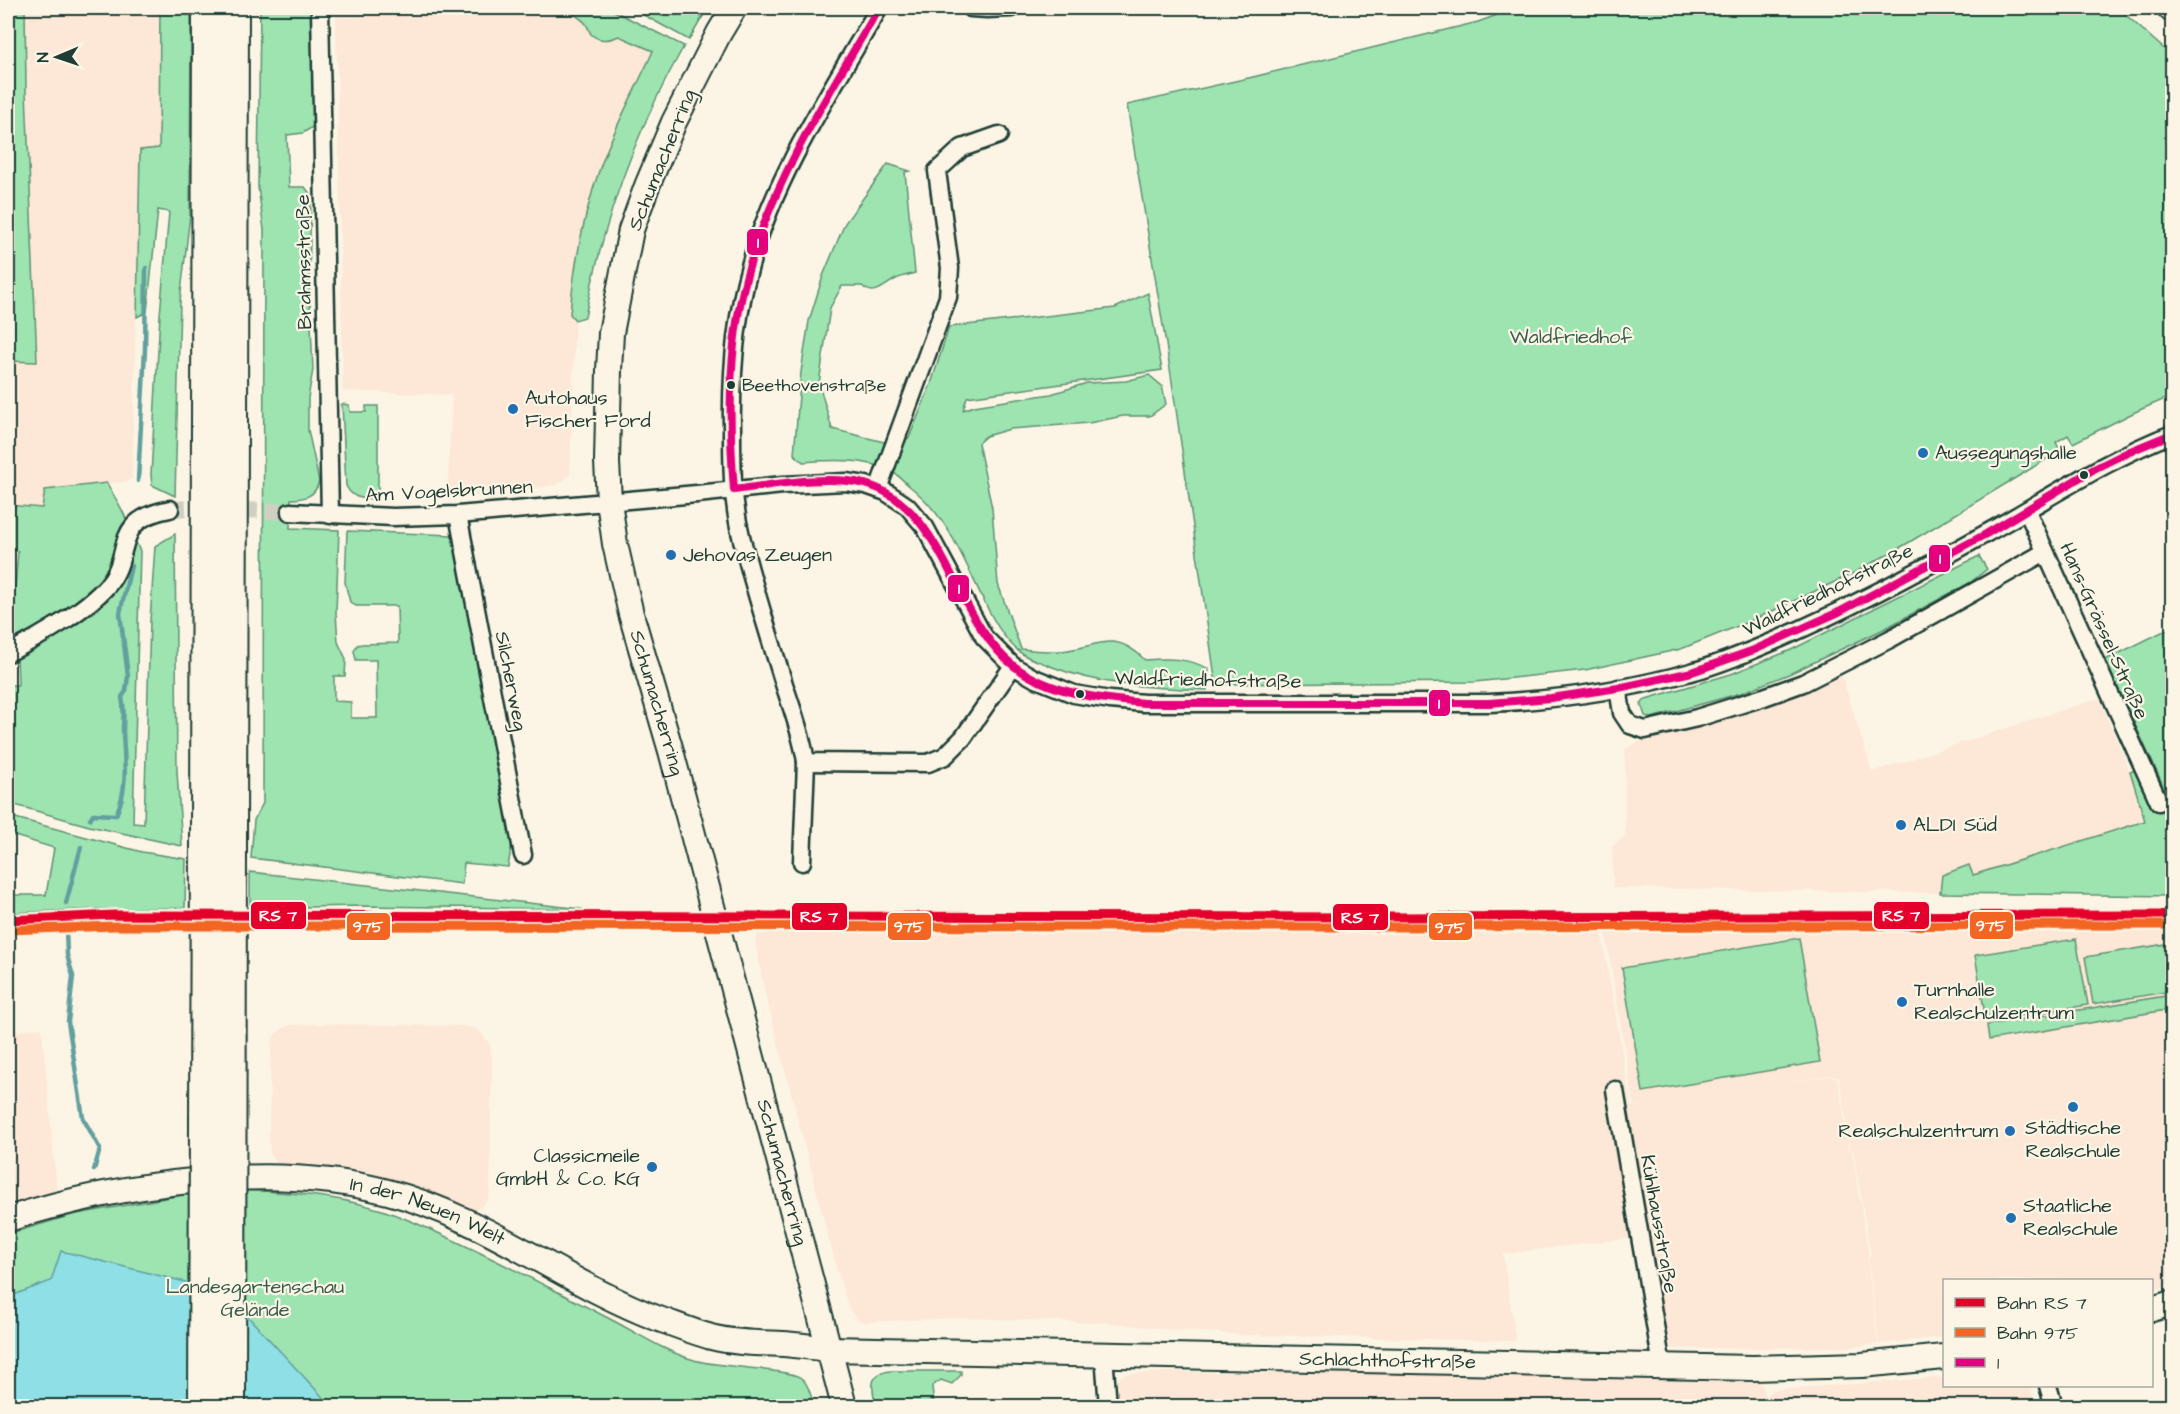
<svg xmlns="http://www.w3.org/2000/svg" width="2180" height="1414" viewBox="0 0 2180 1414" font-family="'Architects Daughter',sans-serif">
<rect width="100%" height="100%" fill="#fcf5e5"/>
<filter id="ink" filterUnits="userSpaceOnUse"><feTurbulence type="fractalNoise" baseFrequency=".0167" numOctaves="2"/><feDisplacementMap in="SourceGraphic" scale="12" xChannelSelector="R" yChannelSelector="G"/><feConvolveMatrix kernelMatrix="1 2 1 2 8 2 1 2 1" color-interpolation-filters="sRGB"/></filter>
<g filter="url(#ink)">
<!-- built -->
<g fill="#fde7d6">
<polygon points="25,8 160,8 159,149 140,150 132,479 125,482 45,489 43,508 8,505 8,361 37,362 26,91"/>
<polygon points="336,8 568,8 575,17 585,22 592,34 612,39 619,36 653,51 602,163 581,234 572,282 570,313 575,320 570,475 563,481 555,485 447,499 452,395 343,391"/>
<polygon points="1842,676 1872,772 2099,698 2153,827 2065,865 1940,893 1613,888 1612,847 1625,836 1625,749 1648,737 1727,718"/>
<polygon points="1601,928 1631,1107 1669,1100 1634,1106 1605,930 1933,928 2157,929 2172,931 2172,1284 2152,1291 2152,1280 1944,1280 1944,1337 1879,1344 1868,1258 1871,1255 1853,1151 1850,1150 1842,1092 1839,1077 1829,1075 1779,1083 1829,1076 1838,1078 1849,1150 1852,1152 1869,1255 1867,1257 1878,1344 1846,1347 1663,1349 1639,1237 1503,1254 1516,1341 1248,1335 1172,1330 1113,1323 960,1318 864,1322 857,1319 849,1309 837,1270 764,989 755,941 758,935 772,932"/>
<polygon points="319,1024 462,1026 475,1028 483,1035 490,1045 492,1057 490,1191 488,1200 481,1207 473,1211 447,1198 416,1185 360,1171 305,1164 277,1164 270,1153 269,1137 271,1045 275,1035 283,1028 292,1025"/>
<polygon points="42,1028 57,1192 8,1205 8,1032"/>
<polygon points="1166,1372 1332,1373 1760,1382 1764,1388 1766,1406 1119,1406 1117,1381 1121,1376 1128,1374"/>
<polygon points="1944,1377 1944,1386 2030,1386 2036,1406 1769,1406 1767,1395 1772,1390"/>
</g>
<!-- green -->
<g fill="#9de4b1" stroke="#5e9072" stroke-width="1.5">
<polygon points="8,8 25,8 26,91 37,362 8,361"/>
<polygon points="160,8 191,8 190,215 180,301 175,496 152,485 151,475 160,315 169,212 158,210 147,312 137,317 140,150 159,148"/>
<path d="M260 8H311L314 126 303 133 287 135 289 187H305L311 195 309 280 313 370 308 398V430L319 481C316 496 305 499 291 499L290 528 339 530 336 613 338 642 346 659 345 676H334V701L351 702V718H377L376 660H356L354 651 357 645 362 644 398 643 397 606H356L350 602 345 583 347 531 453 535 511 826 512 843 508 867 464 863 462 884 251 858 254 820 263 803 264 230 258 187Z"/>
<path d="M568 8H608L684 46C635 132 603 220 585 317L575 320 570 314C574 263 584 213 601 165 615 126 636 89 653 51L619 36C610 40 599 42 591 34 589 31 588 27 586 24 582 18 574 16 568 8Z"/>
<polygon points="631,8 708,8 689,40"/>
<polygon points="1503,8 2118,8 2172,56 2172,396 2135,412 2073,443 2068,435 2056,442 2060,451 1908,543 1854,573 1753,620 1681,649 1585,670 1475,682 1216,684 1171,375 1127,105 1253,77 1478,22 1497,15"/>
<path d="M888 164 910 171 905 172 915 273C909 275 902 276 896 279 884 285 875 298 862 286H842L830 308 819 384 832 429 884 442 909 438 931 384 949 327 1115 308 1148 293 1162 370 967 397 963 410 974 406 1051 394 1087 383 1126 381 1149 375 1162 386 1166 404 1150 416H1123L1089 423 1010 429 986 436 978 443 992 508 998 584 1021 649C1033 650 1047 652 1059 651 1097 649 1112 627 1145 660 1169 658 1188 658 1209 669L1207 690C1154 688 1100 686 1050 666 1042 662 1032 660 1024 655 1006 644 993 620 984 601 961 555 949 517 907 484 902 479 895 473 889 470 863 458 831 460 803 462L794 454 801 372 809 321 823 276 845 223Z"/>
<path d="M342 404 349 405 350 412H366V406H378V498C364 499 353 500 346 486Z"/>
<path d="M107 483C113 496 123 508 127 522 119 537 117 554 109 570 95 599 38 628 10 646L18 551 8 550V505L42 508 45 490Z"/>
<polygon points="175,534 177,772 182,846 89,826 8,803 8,685 18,685 17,654 59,629 136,542 140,551 133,823 144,824 150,621 155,546"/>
<polygon points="1979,556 1987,569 1971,582 1884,629 1789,674 1741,693 1651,718 1645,716 1641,704 1646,699 1731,674 1791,650"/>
<polygon points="2172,627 2172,896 1940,893 1942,875 1969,865 1973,875 2145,821 2130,771 2137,771 2141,776 2156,810 2165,807 2162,783 2105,660"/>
<polygon points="8,816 142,852 186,859 185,908 98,909 8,913 8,895 46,895 54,848 8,834"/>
<polygon points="250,872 583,909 361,906 250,908"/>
<polygon points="1799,938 1820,1062 1643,1092 1622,968"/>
<polygon points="2076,939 2088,1005 1986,1021 1975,955"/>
<polygon points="2172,943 2172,991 2093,1004 2085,957"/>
<polygon points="2172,995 2172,1009 1989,1040 1987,1025"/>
<path d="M215 1189C270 1191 329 1193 382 1210 412 1220 441 1234 470 1248 516 1270 562 1294 608 1318 636 1332 663 1351 694 1360 715 1367 790 1369 801 1378 809 1384 811 1397 814 1406H8V1234L72 1215Z"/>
<path d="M891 1371H961V1375L952 1384 941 1380 932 1386 934 1406H876C872 1389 867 1373 891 1371Z"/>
</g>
<!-- water -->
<polygon fill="#8ee0e6" stroke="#629f9f" stroke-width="1.5" points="61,1251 225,1292 331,1406 8,1406 8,1297 51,1281"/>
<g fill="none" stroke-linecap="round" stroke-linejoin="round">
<!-- stream -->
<g stroke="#629f9f" stroke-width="4.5">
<polyline points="138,481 145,349 146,268"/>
<path d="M90 819 93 814 116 815C129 786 124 761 123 731 123 717 125 712 122 697L126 691 128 676 120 613 131 566"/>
<polyline points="66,903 81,847"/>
<polyline points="66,930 67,955 73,976 68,1022 83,1118 100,1149 94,1170"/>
</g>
<!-- street-tunnel -->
<polyline stroke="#d0d0c2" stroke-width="16" stroke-dasharray="16 8" stroke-linecap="butt" points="170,509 198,508 290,512"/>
<!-- street casing -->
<g stroke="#1f3d34" stroke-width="21">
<g id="street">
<polyline points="320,8 330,515"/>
<path d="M879 8C832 89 775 175 750 266 735 319 731 373 732 428 732 464 732 500 741 536 753 585 769 635 784 684 792 709 802 735 806 762L928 763 945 756 963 738 1013 666"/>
<polyline points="971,8 987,9 1012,8"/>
<polyline points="878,489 948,297 950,268 937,171 962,148 999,135"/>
<polyline points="2027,511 2159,802"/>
<path d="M290 512 393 517 458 515 697 494 783 485 846 482 866 485 886 492 907 506 925 527 984 637 1013 666 1034 678 1074 694 1110 700 1144 703H1489C1556 700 1626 690 1691 672 1721 664 1751 651 1779 639 1850 608 1918 572 1985 534 2048 499 2105 460 2172 434"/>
<polyline points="458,515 523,855"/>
<path d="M8 653C38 638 85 611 107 586 135 553 109 521 170 509"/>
<polyline points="1618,688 1622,713 1630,725 1645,730 1697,718 1764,697 1803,683 1890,639 2045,552"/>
<polyline points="802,862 806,762"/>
<polyline points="1615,1090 1662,1366"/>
<polyline points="1104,1355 1108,1406"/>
<polyline points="2048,1386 2054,1406"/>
</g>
</g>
<!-- secondary casing -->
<g stroke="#1f3d34" stroke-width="28">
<g id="secondary">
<path id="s1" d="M734 8 719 33 674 122 647 186 631 230 611 333 609 370 607 462 609 501 615 544 631 614 671 751 844 1406"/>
<polyline points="2170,8 2172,10"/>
<path id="s2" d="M8 1219C120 1183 274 1161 388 1192 485 1217 566 1284 659 1319 676 1325 694 1332 711 1337 734 1343 759 1343 783 1344 798 1345 813 1347 828 1349L1753 1368 1862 1365 1944 1357"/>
<polyline points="2152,1309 2172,1303"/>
</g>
</g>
<!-- highway casing -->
<g stroke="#1f3d34" stroke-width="34">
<g id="highway">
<polyline points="206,843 208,8"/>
<polyline points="231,848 233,8"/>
</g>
</g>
<!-- street -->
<use href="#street" stroke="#fcf5e5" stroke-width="16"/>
<!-- secondary -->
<use href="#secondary" stroke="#fcf5e5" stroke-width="24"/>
<!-- highway -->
<use href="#highway" stroke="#fcf5e5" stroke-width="30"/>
<!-- highway-bridge casing -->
<g stroke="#1f3d34" stroke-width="34" stroke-linecap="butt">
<g id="highway-bridge">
<polyline points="204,1406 206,843"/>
<polyline points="230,1406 231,848"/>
</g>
</g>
<!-- highway-bridge -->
<use href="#highway-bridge" stroke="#fcf5e5" stroke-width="30"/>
<!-- bus-1 casing -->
<g stroke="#fcf5e5" stroke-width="12">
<path id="bus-1" d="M879 8C831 90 778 172 750 264 728 337 728 415 734 490 773 485 827 474 865 484 945 505 953 619 1014 666 1051 694 1100 699 1144 703H1489L1551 698 1618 688 1692 672 1754 650 1839 612 1986 534 2094 469 2128 452 2172 434"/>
</g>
<!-- bus-1 -->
<use href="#bus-1" stroke="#e5007d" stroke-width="8"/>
<!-- rail-1 casing -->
<g stroke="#fcf5e5" stroke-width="14">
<polyline id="rail-1" points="8,920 114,915 1385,917 2172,915"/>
</g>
<!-- rail-2 casing -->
<g stroke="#fcf5e5" stroke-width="14">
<polyline id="rail-2" points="8,930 114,926 1385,927 2172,925"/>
</g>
<!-- rail-1 -->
<use href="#rail-1" stroke="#e4002b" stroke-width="9"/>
<!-- rail-2 -->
<use href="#rail-2" stroke="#f26522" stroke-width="9"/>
</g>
</g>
<!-- markers -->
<g fill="#1f3d34" stroke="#fcf5e5" stroke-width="2">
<circle cx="731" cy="385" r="5"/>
<circle cx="2084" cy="475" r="5"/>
<circle cx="1080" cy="694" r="5"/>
</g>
<g fill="#1f6fb2" stroke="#fcf5e5" stroke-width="2">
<circle cx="513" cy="409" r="6"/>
<circle cx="1923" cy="453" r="6"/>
<circle cx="671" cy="555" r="6"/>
<circle cx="1901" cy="825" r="6"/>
<circle cx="1902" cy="1002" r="6"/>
<circle cx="2073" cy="1107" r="6"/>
<circle cx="2010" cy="1131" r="6"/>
<circle cx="652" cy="1167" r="6"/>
<circle cx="2011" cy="1218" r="6"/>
</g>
<g text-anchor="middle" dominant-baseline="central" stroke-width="4.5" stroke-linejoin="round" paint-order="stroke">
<!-- bus labels -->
<g font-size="18" fill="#1f3d34" stroke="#fcf5e5" text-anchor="start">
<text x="742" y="385">Beethovenstraße</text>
</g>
<!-- street labels -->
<g font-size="20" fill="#1f3d34" stroke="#fcf5e5">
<text transform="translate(662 160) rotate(-68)">Schumacherring</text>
<text transform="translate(304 262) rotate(-91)">Brahmsstraße</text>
<text transform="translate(449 491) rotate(-3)">Am Vogelsbrunnen</text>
<text transform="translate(1828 590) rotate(-26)">Waldfriedhofstraße</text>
<text transform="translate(2104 631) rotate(66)">Hans-Grässel-Straße</text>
<text transform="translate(1208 680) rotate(1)">Waldfriedhofstraße</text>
<text transform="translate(511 681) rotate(79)">Silcherweg</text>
<text stroke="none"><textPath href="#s1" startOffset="726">Schumacherring</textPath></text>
<text stroke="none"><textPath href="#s1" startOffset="1212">Schumacherring</textPath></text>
<text stroke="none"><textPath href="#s2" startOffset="429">In der Neuen Welt</textPath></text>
<text transform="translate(1659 1224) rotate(80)">Kühlhausstraße</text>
<text stroke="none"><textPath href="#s2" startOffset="1418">Schlachthofstraße</textPath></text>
</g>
<!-- park labels -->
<g font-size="20" fill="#385e4d" stroke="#fcf5e5">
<text x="1571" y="337">Waldfriedhof</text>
<text x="255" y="1287">Landesgartenschau<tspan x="255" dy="23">Gelände</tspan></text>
</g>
<!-- poi labels -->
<g font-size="20" fill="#1f3d34" stroke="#fcf5e5" text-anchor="start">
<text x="525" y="398">Autohaus<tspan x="525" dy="23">Fischer Ford</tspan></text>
<text x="1935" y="453">Aussegungshalle</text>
<text x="683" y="555">Jehovas Zeugen</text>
<text x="1913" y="825">ALDI Süd</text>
<text x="1914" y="990">Turnhalle<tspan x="1914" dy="23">Realschulzentrum</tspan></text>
<text x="2073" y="1128" text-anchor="middle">Städtische<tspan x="2073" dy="23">Realschule</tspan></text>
<text x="1998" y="1131" text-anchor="end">Realschulzentrum</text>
<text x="640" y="1156" text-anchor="end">Classicmeile<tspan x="640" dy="23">GmbH &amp; Co. KG</tspan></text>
<text x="2023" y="1206">Staatliche<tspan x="2023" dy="23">Realschule</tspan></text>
</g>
</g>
<g stroke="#fcf5e5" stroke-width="2">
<rect x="746" y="228" width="23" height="28" rx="6" fill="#e5007d"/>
<rect x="1928" y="544" width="23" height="29" rx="6" fill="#e5007d"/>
<rect x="947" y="574" width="23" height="29" rx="6" fill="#e5007d"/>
<rect x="1428" y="689" width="23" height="28" rx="6" fill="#e5007d"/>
<rect x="250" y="901" width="57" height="29" rx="6" fill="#e4002b"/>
<rect x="1873" y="901" width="57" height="29" rx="6" fill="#e4002b"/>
<rect x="791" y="902" width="57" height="29" rx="6" fill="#e4002b"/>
<rect x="1332" y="903" width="57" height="28" rx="6" fill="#e4002b"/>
<rect x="1969" y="911" width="45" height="29" rx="6" fill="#f26522"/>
<rect x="346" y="912" width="45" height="29" rx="6" fill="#f26522"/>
<rect x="887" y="912" width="45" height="29" rx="6" fill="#f26522"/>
<rect x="1428" y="912" width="45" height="29" rx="6" fill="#f26522"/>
</g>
<g font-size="16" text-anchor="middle" font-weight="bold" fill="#fff">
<text x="758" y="248">1</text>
<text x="1940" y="564">1</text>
<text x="959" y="594">1</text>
<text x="1439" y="709">1</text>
<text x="278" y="921">RS 7</text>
<text x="1901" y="921">RS 7</text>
<text x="819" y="922">RS 7</text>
<text x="1360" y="923">RS 7</text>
<text x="1991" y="931">975</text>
<text x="368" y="932">975</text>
<text x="909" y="932">975</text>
<text x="1450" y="933">975</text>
</g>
<!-- margin -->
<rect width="2180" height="1414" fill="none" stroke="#fcf5e5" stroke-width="30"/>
<rect x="15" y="15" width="2150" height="1384" fill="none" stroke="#1f3d34" stroke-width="2" filter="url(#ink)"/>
<!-- legend -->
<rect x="1943" y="1279" width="210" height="108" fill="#fcf5e5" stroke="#a4ab9e" stroke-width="1.5"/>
<rect x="1955" y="1298" width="30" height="9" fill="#e4002b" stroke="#a4ab9e" stroke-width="1.5"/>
<text x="1997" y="1309" font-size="18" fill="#1f3d34">Bahn RS 7</text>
<rect x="1955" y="1328" width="30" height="9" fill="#f26522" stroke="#a4ab9e" stroke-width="1.5"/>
<text x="1997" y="1339" font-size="18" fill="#1f3d34">Bahn 975</text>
<rect x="1955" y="1358" width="30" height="9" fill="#e5007d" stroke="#a4ab9e" stroke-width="1.5"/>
<text x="1997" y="1369" font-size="18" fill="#1f3d34">1</text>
<!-- north arrow -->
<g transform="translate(57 57) rotate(268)" stroke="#fcf5e5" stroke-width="4.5" paint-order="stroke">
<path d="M0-4.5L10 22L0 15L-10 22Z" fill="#1f3d34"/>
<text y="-9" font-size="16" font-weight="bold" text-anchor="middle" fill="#1f3d34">N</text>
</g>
</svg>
